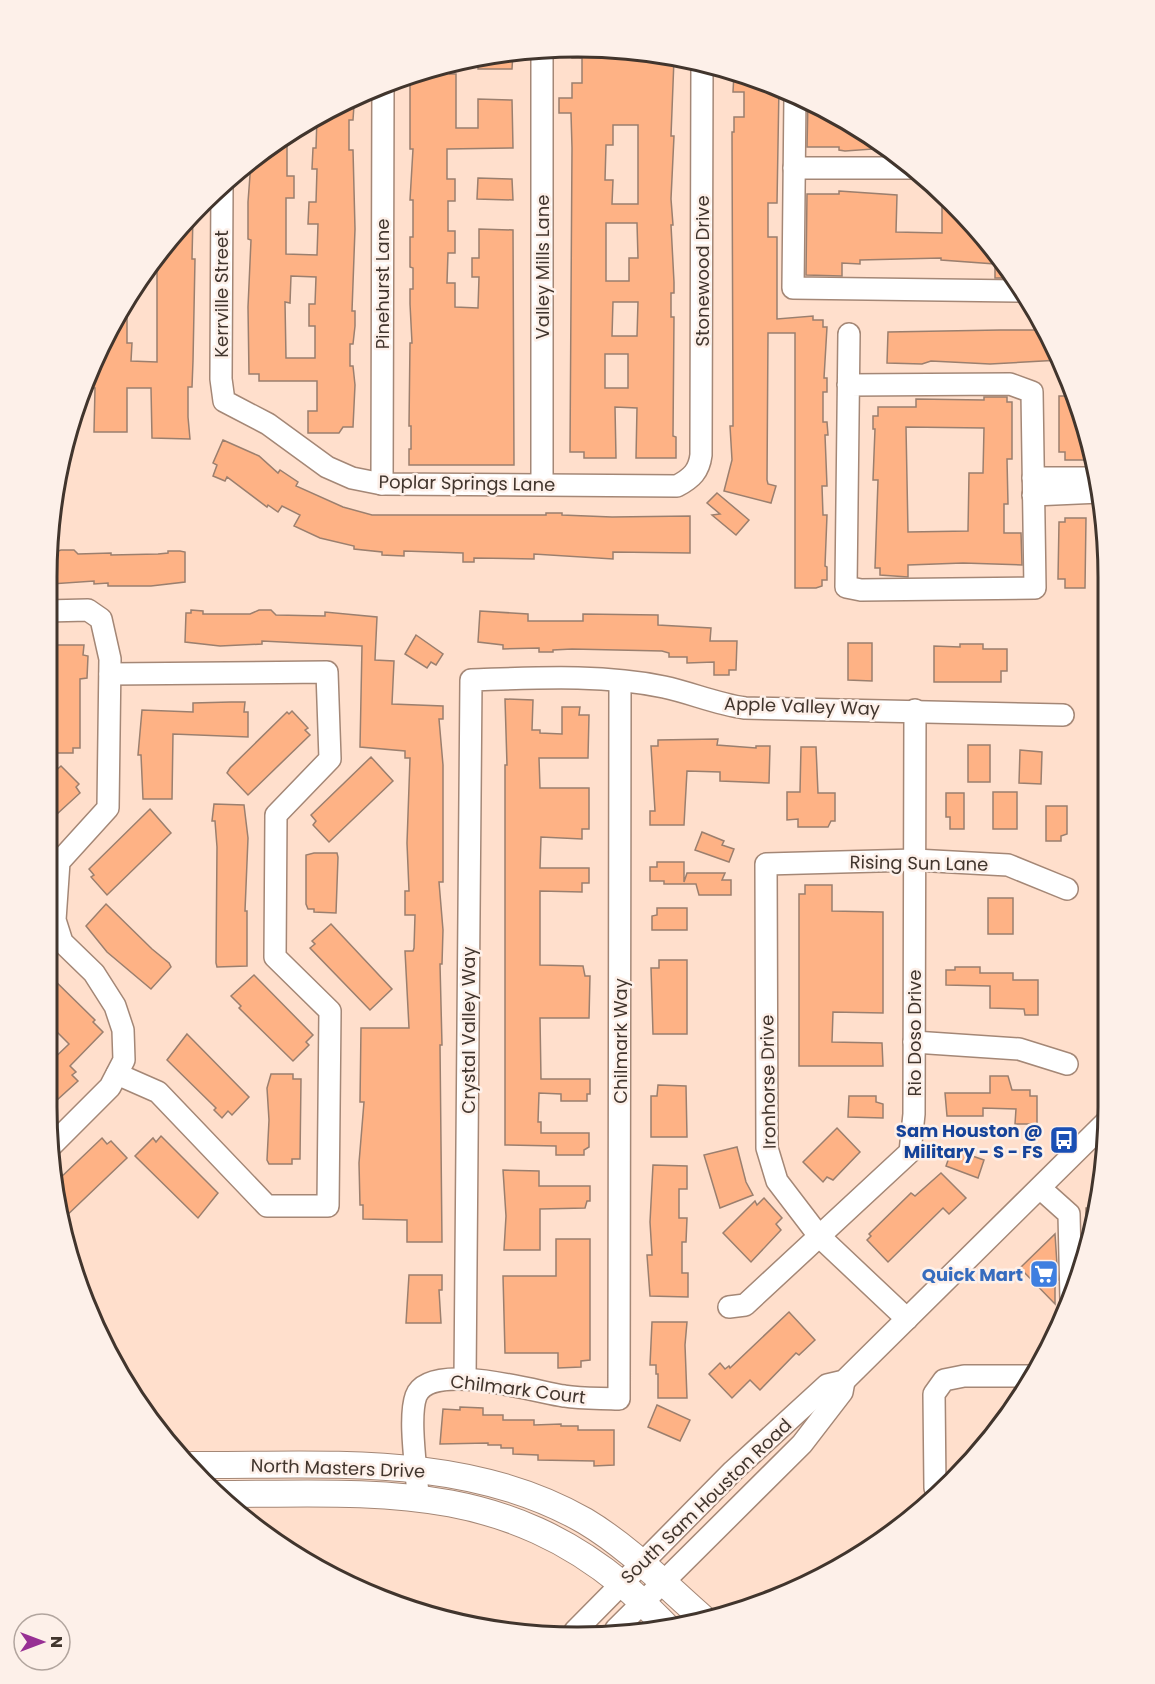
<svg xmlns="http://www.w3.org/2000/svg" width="1155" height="1684" viewBox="0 0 1155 1684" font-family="Poppins,sans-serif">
<rect width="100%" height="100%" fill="#ffdfcc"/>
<!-- building -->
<g fill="#feb285" stroke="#9b7f6e" stroke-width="1.5" fill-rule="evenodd">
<path d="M572 47 664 55V58L674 59 671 136H674L671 199 673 225H671L674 282V293H671V317H674L673 436 676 437V458H636L637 408 615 407 616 458H584V452H570L572 148 571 113H559V98H572V83H582V58H572ZM613 125H638V204H612L613 180H605L606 145H613ZM606 223H637L638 258H629V281H606ZM613 302H638L637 336H612ZM605 354H628V388H605Z"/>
<polygon points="513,53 512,69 478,69 478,56"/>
<polygon points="450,64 450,74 456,74 456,128 478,128 478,99 512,100 513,148 447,149 447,179 455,179 455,201 448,201 448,231 455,231 455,253 448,253 447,283 455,283 455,307 478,308 479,277 472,277 472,258 479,258 479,229 513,230 514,465 409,465 409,449 411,449 411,426 409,426 410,343 412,343 410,304 410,289 413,289 413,268 410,267 410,237 413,237 413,200 410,200 413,149 410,149 410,76"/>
<polygon points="734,73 779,86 777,203 768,203 768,237 777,237 777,319 813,316 813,320 823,320 823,327 827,327 824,378 827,378 827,392 823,392 823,422 827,422 828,435 825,435 827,486 822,486 823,515 827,515 825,566 827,567 827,580 822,580 822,586 816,588 795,588 795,333 768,333 767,480 768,484 776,486 771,503 724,491 732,460 730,426 733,426 733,420 732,132 734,132 734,117 744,117 744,92 733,92"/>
<path d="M348 101V105H354L353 120H349V150H353L355 229 352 311H355V326L353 344H350V366H353L355 385 353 427H343L339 433H308V411H317V381H259V374H249L248 307 251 240 248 239V202L251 162 287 134V176H294V198H286V254L317 255 318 224H308L309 202H316L317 169H312L313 148H316L317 117ZM291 276 316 277 315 304H309V326H315V358H286L285 302 290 303Z"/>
<polygon points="808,101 873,136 888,148 845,151 839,150 839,147 807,147"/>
<polygon points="478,178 512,179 513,200 477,199"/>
<polygon points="839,191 897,195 896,232 942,233 942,193 953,202 1008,278 995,278 995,264 941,260 941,258 860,260 860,264 842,263 842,276 806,275 807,194 839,194"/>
<polygon points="193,215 192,259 195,259 193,361 192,387 188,387 188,417 190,439 152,438 151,388 127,388 127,432 94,432 95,388 91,388 91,374 101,342 127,307 127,343 132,343 131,361 157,362 157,265"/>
<polygon points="1000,330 1045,330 1054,342 1060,360 990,364 931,361 922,364 887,363 888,332"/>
<polygon points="1059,396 1072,396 1086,439 1085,460 1065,460 1065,452 1059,452"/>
<path d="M984 397H1007V402H1012V459H1007L1008 504H1004V533H1021L1022 565 963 563 908 565V577L880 575V568H875L878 480H873L875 429H873V416H878V407H916V399L984 400ZM906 427 984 428 983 473H969L968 531 908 532Z"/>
<polygon points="223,440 259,456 278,473 280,470 298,482 296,486 343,507 372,515 546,515 546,513 562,513 562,515 612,517 690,516 690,553 613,552 613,559 534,554 534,559 474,558 474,562 463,562 463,553 404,551 404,556 382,555 382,552 354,549 354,546 320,538 294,526 300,515 282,506 278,512 268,505 267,507 227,477 225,481 213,476 217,465 213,463"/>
<polygon points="717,493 749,520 736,535 712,515 720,514 707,503"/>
<polygon points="1065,518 1086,518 1085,588 1065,588 1065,579 1058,579 1059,522 1065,522"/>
<polygon points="61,550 74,550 78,554 111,553 111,555 158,554 168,553 168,551 180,551 185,552 185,582 151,586 108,586 108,583 94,584 94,581 51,584 51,574 47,574 49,554"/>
<polygon points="191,610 203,611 203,614 250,614 259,610 271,610 276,615 325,616 325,612 377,617 375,660 394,661 392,704 443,706 443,719 439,719 443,765 443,882 439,882 443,930 442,964 440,964 442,1045 440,1045 442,1242 407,1242 407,1220 363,1219 363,1205 360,1205 359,1163 364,1102 360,1102 361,1028 409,1028 405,951 413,951 414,948 415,915 405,915 405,891 409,891 407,843 410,758 405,758 405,751 360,747 362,646 262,641 262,644 220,646 185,642 186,613 191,613"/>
<polygon points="480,611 528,614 528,621 583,621 583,614 658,615 658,625 711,628 710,641 737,641 736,670 729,670 729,675 714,675 714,662 687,663 687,657 669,657 669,653 662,651 572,649 553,650 553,652 539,652 539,648 503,649 503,645 478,642"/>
<polygon points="416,635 443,654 436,665 431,662 427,668 405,654"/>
<polygon points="848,643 872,643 872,681 848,680"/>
<polygon points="960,644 983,644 983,649 1007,649 1007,671 1001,671 1001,682 934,682 934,646 960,647"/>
<polygon points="46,645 84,645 83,655 88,656 87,678 80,679 80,748 73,748 73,753 50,753 49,748 47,727 50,677 46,677"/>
<polygon points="505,699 533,700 532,730 540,730 540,733 562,734 562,707 580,707 579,715 589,715 588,758 539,758 540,788 589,788 589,829 582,829 582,839 541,837 540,868 589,868 589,883 582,883 582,892 540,891 540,965 583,966 585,976 590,976 589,1018 540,1018 541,1079 590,1079 590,1094 587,1094 587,1101 561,1101 561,1094 539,1093 538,1122 541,1122 541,1133 589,1133 589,1147 584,1150 584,1155 556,1155 556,1146 505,1145 505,765 507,765"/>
<polygon points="231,702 245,702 244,712 248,712 248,737 173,734 172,799 143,799 141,755 138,755 142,710 193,712 193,703"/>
<polygon points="292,711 308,728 305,730 310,735 248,795 227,773 230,768 287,712 289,714"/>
<polygon points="718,739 717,745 756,748 756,746 770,746 769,783 720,781 720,772 687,771 684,825 650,825 650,811 655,811 651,746 658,746 658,740"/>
<rect x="968" y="745" width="22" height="37"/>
<polygon points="801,747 816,747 818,793 835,793 835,821 831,821 828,827 798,827 798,819 787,820 787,792 800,792"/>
<polygon points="1020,750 1042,752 1041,784 1019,783"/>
<polygon points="371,757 393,781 329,842 313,825 316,821 311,815"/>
<polygon points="61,766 79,784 76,787 80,793 46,824 46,779"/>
<rect x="993" y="792" width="24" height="37"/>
<polygon points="946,793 964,793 964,829 950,829 950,817 946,817"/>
<polygon points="214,804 244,805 248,838 245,911 247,911 247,966 217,967 216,963 217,847 215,821 212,821"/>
<polygon points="1046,806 1067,806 1067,834 1061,836 1061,841 1046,841"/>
<polygon points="150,809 171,833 107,895 91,877 94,875 89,869"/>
<polygon points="702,832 724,841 722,845 734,849 729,862 695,850"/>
<polygon points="314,853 337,853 338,857 336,913 314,912 314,909 308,909 306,904 306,855"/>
<polygon points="657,862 684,862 684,882 687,873 725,873 722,880 731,880 731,895 699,895 696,884 664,884 664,881 650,881 650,867 657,867"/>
<polygon points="805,885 832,885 832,911 883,912 883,1013 833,1012 832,1042 882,1043 883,1066 799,1066 799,894 805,894"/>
<rect x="988" y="898" width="25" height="36"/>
<polygon points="106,904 152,949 169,963 171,967 151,989 107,952 86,926"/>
<polygon points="657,908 687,908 687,930 652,930 652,916 657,915"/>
<polygon points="331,924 392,989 370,1010 310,948 315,944 312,941"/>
<polygon points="659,960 687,960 687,1034 653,1034 651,968 659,968"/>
<polygon points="955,967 980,967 980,973 1013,973 1013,980 1038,980 1038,1015 1025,1015 1024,1009 990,1008 990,986 946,985 946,970 955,970"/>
<polygon points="46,972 95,1020 93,1022 103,1032 70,1066 76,1072 72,1075 78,1081 47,1109 46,1066 69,1044 46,1021"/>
<polygon points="254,975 313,1035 306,1042 309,1045 293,1061 239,1008 241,1006 231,996"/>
<polygon points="187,1034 249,1097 232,1115 228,1111 222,1118 214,1110 216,1108 167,1060"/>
<polygon points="271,1074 293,1074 293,1079 301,1079 300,1159 292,1159 292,1164 269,1164 267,1160 269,1120 267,1088"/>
<polygon points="990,1076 1008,1076 1012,1090 1030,1090 1030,1096 1037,1096 1037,1124 1015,1124 1016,1109 983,1108 983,1116 947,1116 945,1093 990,1093"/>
<polygon points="658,1085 686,1086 687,1137 651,1137 651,1096 657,1096"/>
<polygon points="849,1096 876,1096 876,1102 883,1104 883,1118 848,1117"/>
<polygon points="837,1128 860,1152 833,1180 827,1177 823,1182 803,1162"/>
<polygon points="161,1136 218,1193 198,1218 135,1156 153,1138 156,1142"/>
<polygon points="102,1138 107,1144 111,1141 127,1158 62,1220 56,1182"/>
<polygon points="737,1147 746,1182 753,1195 720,1208 704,1155"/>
<polygon points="952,1149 984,1160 978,1178 946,1166"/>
<polygon points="653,1165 687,1166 687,1189 679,1189 679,1218 687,1218 686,1242 682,1242 682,1273 688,1273 688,1297 650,1296 647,1255 652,1255 650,1222"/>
<polygon points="503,1170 539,1171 539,1186 590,1186 590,1201 587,1201 585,1208 540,1209 540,1250 504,1250 506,1216"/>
<polygon points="941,1173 966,1198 949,1214 943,1208 888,1262 867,1240 871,1236 869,1234 911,1193 915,1196"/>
<polygon points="764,1198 782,1218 776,1224 781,1230 751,1262 723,1233 755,1201 757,1205"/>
<polygon points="1086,1208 1098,1208 1088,1243 1085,1242"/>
<polygon points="1055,1234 1058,1280 1055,1280 1055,1304 1020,1268"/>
<polygon points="556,1239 590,1239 590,1360 581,1361 581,1367 558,1368 558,1353 505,1353 503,1276 556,1276"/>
<polygon points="409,1275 442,1275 442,1290 439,1290 441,1323 406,1323"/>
<polygon points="789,1312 815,1340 799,1355 796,1353 760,1390 750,1380 732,1398 709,1374 720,1363 725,1369 729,1366 730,1368"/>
<polygon points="652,1322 687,1322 685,1345 687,1398 658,1398 658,1374 656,1374 656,1365 650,1365"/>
<polygon points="657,1405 690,1420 680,1441 648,1427"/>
<polygon points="460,1407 483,1408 483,1415 503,1415 503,1420 534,1420 534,1425 561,1424 561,1426 578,1426 578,1430 614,1430 614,1465 594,1466 594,1461 538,1460 538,1455 513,1454 513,1448 501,1448 501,1445 488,1445 488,1443 440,1444 443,1409 460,1410"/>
</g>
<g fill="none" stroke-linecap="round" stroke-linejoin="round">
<!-- minor casing -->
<g stroke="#a48776" stroke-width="24">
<g id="minor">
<polyline points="795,95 793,288 1017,291"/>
<polyline points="794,168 912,168"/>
<path d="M222 186 221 379 224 401 268 424 327 467 352 478 382 484 677 486C692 478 699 471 701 455L702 63"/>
<polyline points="848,385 1010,384 1032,392 1035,588 861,590 846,587 849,334"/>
<polyline points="1033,478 1099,478"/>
<polyline points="382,484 383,84"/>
<polyline points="542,484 542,50"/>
<polyline points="1033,495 1100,492"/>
<polyline points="46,611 88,610 101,619 110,659 108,808 59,862 55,920 62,942 94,973 115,1006 123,1030 124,1060 110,1087 52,1145"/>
<polyline points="110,674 327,672 330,759 276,815 275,957 330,1011 328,1206 267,1206 158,1092 117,1074"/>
<polyline points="914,1042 1019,1049 1067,1064"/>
<polyline points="1040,1188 1069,1214 1071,1300"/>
<polyline points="729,1307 745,1305 910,1152 914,1114 915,710"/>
<polyline points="907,1319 819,1236 777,1181 767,1148 766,864 915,860 1008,865 1067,889"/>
<path d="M465 1379 471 680C535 678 602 674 664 687 692 693 716 704 745 708L1063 715"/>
<polyline points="938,1493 935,1488 934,1394 944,1380 964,1376 1032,1376"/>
<path d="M418 1497C417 1472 408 1418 416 1396 430 1360 536 1392 564 1396 582 1399 601 1398 619 1399L620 682"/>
<polyline points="616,1629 802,1444 842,1392 844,1381"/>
<polyline points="575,1631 733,1471 827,1385 844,1381 1107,1121"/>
</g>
</g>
<!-- major casing -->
<g stroke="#a48776" stroke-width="28">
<g id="major">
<path d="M192 1465C324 1466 465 1452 585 1521 630 1548 665 1585 704 1619"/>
<path d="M217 1494C369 1494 496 1480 622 1584 638 1597 653 1613 668 1628"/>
</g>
</g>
<!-- minor -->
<use href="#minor" stroke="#fff" stroke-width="21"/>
<!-- major -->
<use href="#major" stroke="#fff" stroke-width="26"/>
</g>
<!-- icons -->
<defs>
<g id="bus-square" transform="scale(1.5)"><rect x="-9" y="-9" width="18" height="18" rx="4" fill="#1a4fb4" stroke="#fdf0e9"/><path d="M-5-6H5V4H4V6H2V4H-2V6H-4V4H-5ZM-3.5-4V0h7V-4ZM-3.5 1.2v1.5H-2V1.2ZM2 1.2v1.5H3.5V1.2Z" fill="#fff"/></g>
<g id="supermarket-square" transform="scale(1.5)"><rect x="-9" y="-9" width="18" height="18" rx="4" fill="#3f7fe0" stroke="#fdf0e9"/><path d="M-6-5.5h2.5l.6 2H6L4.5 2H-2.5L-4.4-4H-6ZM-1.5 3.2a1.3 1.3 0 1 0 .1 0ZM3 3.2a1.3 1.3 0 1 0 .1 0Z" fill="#fff"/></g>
</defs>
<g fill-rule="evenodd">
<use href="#bus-square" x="1064" y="1140"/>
<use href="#supermarket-square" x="1044" y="1274"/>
</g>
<g text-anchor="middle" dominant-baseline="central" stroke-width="5" stroke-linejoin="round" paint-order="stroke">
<!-- street labels -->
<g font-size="18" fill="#41352d" stroke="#fdf0e9">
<text transform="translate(542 267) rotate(-90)">Valley Mills Lane</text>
<text transform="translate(702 271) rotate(-90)">Stonewood Drive</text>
<text transform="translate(382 284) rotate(-90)">Pinehurst Lane</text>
<text transform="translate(221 294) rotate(-90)">Kerrville Street</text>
<text transform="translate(467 483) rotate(1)">Poplar Springs Lane</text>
<text transform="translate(802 706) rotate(2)">Apple Valley Way</text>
<text transform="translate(919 863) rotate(1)">Rising Sun Lane</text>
<text transform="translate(468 1030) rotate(-90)">Crystal Valley Way</text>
<text transform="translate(914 1033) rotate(-90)">Rio Doso Drive</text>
<text transform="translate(620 1041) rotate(-90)">Chilmark Way</text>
<text transform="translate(768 1082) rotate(-91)">Ironhorse Drive</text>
<text transform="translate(518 1389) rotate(7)">Chilmark Court</text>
<text transform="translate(338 1468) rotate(2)">North Masters Drive</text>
<text transform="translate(706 1501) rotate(-44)">South Sam Houston Road</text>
</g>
<!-- transit labels -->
<g font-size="18" font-weight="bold" fill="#164399" stroke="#fdf0e9" text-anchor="end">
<text x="1043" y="1130">Sam Houston @<tspan x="1043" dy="21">Military - S - FS</tspan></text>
</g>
<!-- shop labels -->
<g font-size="18" font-weight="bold" fill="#366cbe" stroke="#fdf0e9" text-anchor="end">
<text x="1023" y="1274">Quick Mart</text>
</g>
</g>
<!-- crop -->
<path d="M0 0H1155V1684H0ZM577 57H578A520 520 0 0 1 1098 577V1107A520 520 0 0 1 578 1627H577A520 520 0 0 1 57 1107V577A520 520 0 0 1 577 57Z" fill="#fdf0e9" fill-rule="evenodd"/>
<path fill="none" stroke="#41352d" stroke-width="3" d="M577 57H578A520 520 0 0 1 1098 577V1107A520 520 0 0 1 578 1627H577A520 520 0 0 1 57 1107V577A520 520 0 0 1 577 57Z"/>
<!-- north arrow -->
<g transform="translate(42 1642) rotate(90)"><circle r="28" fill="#fdf0e9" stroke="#b2a59e" stroke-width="1.5"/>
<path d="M0-4.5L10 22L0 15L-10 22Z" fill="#983094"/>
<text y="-9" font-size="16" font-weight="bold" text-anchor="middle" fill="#41352d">N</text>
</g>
</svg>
